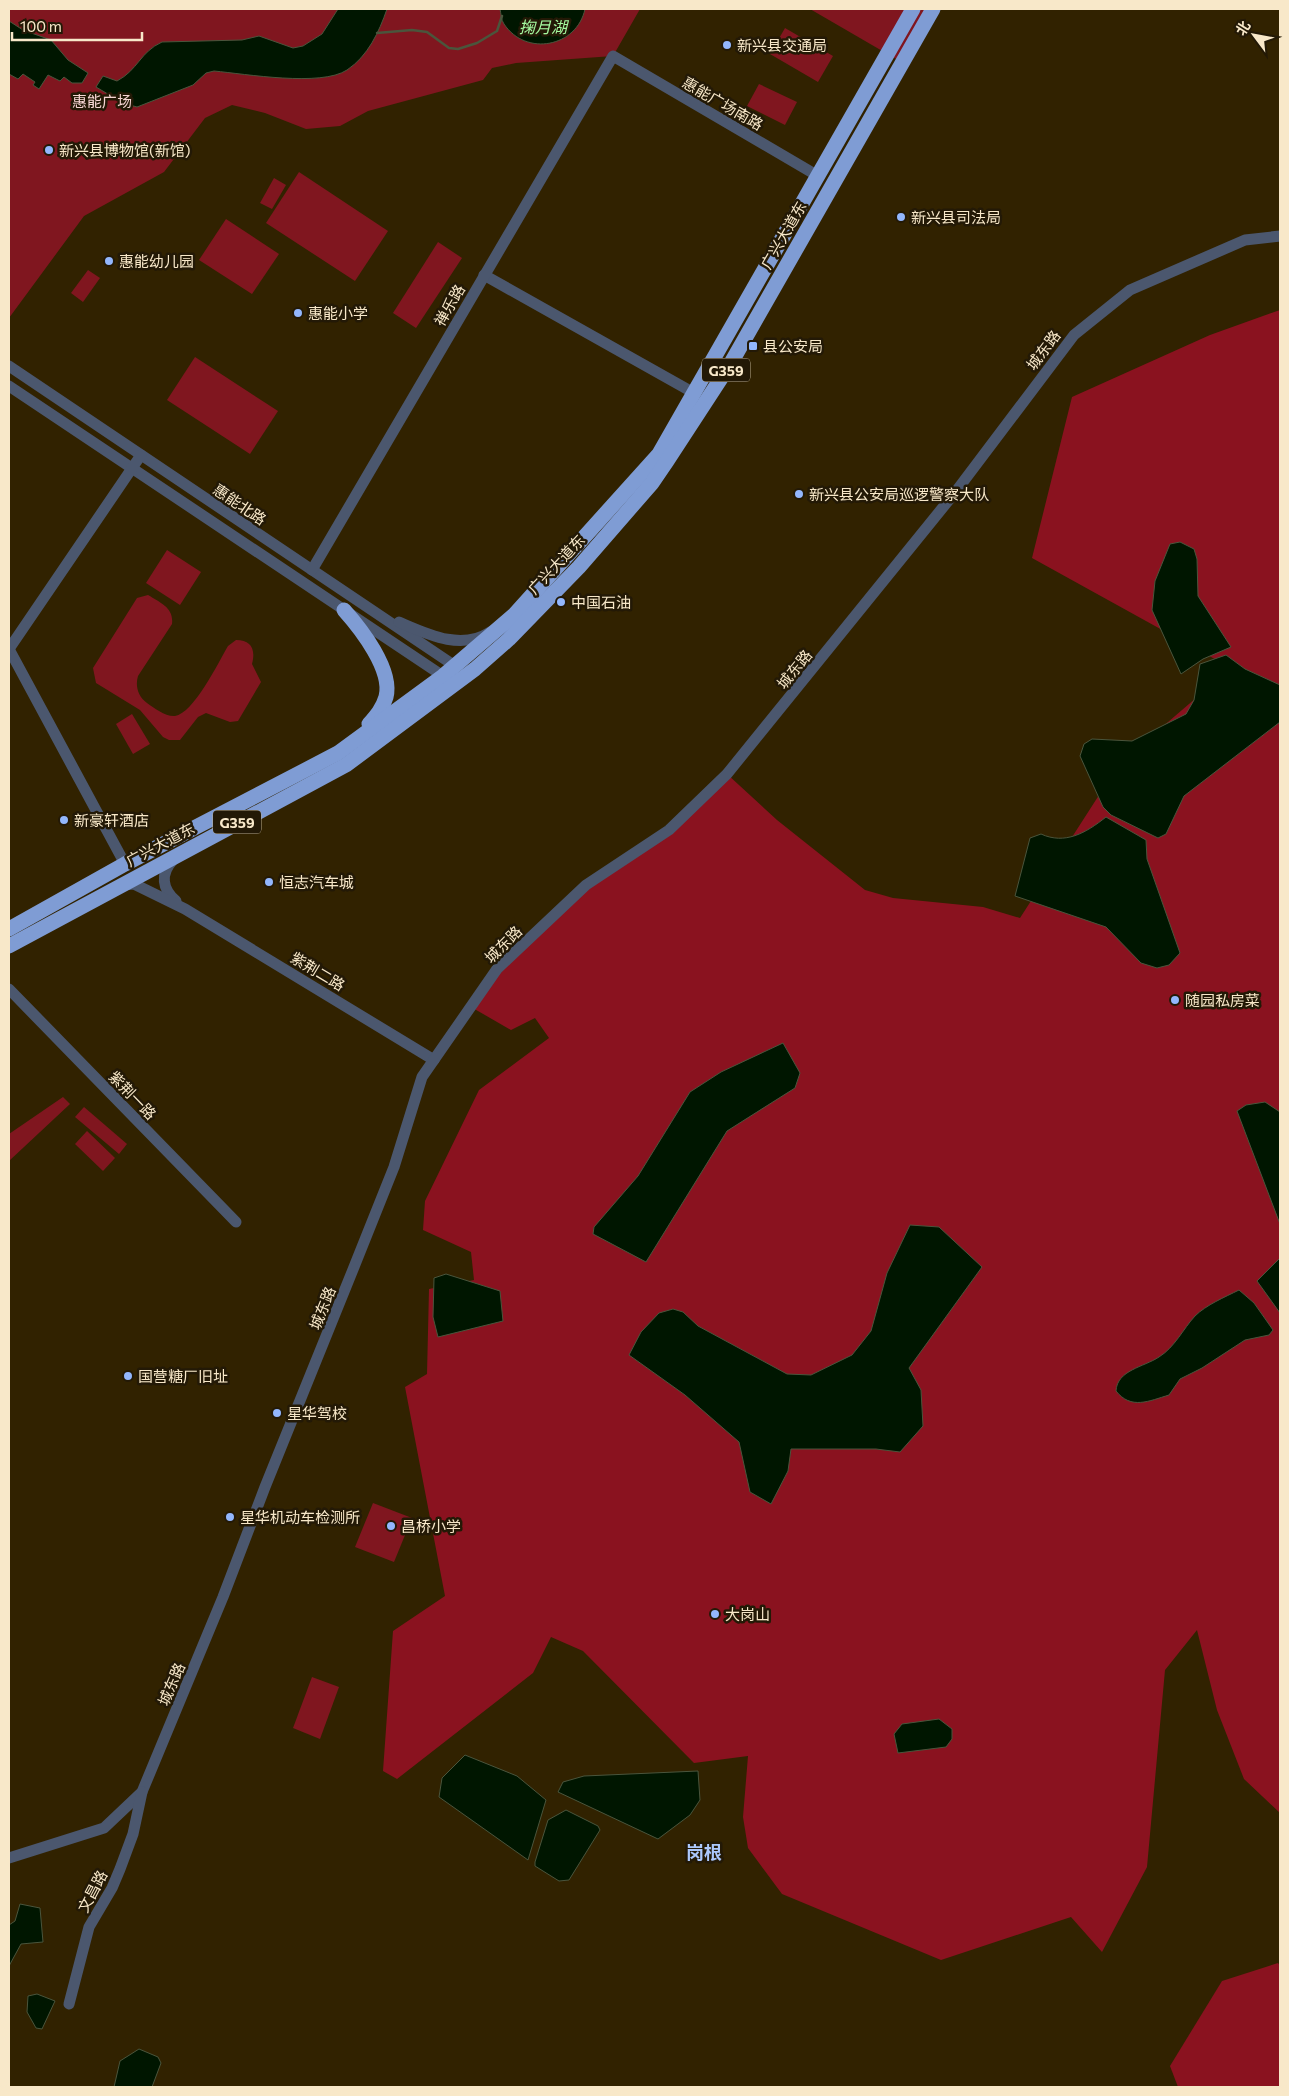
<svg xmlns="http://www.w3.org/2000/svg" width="1289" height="2096" viewBox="0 0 1289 2096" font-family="Commissioner,'Noto Sans SC',sans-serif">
<rect width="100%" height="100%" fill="#312200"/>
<!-- green -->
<g fill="#80161f">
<polygon points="9,9 640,9 613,56 516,63 492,68 483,80 368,111 340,126 306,129 265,113 232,105 205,118 164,172 84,216 9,318"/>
<polygon points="810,9 933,9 903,63"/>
<polygon points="785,28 833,56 818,82 770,54"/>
<polygon points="759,84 797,102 785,125 747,106"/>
<polygon points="299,172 388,231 355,281 266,223"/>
<polygon points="274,178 286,185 272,209 260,203"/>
<polygon points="226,219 279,254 252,294 199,260"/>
<polygon points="438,242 462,258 416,328 393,313"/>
<polygon points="88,270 100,278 83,302 71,293"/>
<polygon points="195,357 278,411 250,454 167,400"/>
<polygon points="167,550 201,572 180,605 146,583"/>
<path d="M148 595C161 603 174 608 172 624L138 676C135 686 138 697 147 703 154 708 166 717 175 716 194 713 218 663 228 646L236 640C251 640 256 649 252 664L261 682 238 721 230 722 206 713 198 717 180 740H169L163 737 140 710 96 683 93 668 137 598Z"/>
<polygon points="132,714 150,744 133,754 116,724"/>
<polygon points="63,1097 70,1104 9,1161 9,1134"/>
<polygon points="84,1107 127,1144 119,1154 75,1117"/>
<polygon points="87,1131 115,1158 103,1171 75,1144"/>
<polygon points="373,1503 412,1518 394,1562 355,1547"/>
<polygon points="312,1677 339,1687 320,1739 293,1728"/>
</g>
<!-- forest -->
<g fill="#8a121f">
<polygon points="1280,310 1280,1813 1244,1779 1217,1710 1197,1630 1165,1670 1147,1867 1102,1952 1071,1917 941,1960 782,1894 748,1848 743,1817 748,1756 694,1763 583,1651 551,1637 533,1673 397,1779 383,1771 393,1631 445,1596 405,1387 427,1374 429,1289 474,1280 471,1252 423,1230 425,1201 479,1090 549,1038 535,1018 511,1030 471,1007 497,969 586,885 669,830 727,774 777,820 865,890 893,898 983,907 1020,918 1119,764 1231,668 1032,558 1072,397 1210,335"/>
<polygon points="1278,1963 1280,1966 1280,2087 1178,2087 1170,2066 1222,1981"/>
</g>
<!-- water -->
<g fill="#001600" stroke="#4a553c">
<path d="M338 9H387C379 32 368 56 347 70 321 87 246 74 214 71L206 73 193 85 137 107 123 103 96 87 103 76 117 81C138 70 140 52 162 42L242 40 259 36 293 48 303 46 322 34Z"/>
<path d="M500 9H585C577 47 526 57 504 24 501 20 501 13 500 9Z"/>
<polygon points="9,21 23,30 51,40 68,60 88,73 82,83 72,83 64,77 60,81 48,75 39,89 33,85 35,82 23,74 18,79 9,74"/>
<polygon points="1180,542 1194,549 1197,559 1198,596 1231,647 1203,659 1181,674 1152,610 1155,581 1170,544"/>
<polygon points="1226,655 1245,669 1280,685 1280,722 1184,796 1166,834 1158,838 1111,815 1103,807 1080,756 1084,744 1092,739 1132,741 1186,714 1194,700 1200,664"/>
<path d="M1106 817 1146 840 1147 859 1180 953 1169 965 1157 968 1141 963 1106 927 1015 896 1030 838 1041 834C1065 845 1086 833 1106 817Z"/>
<polygon points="783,1043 800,1073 795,1088 727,1131 646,1262 593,1234 594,1227 638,1176 690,1092 721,1072"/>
<polygon points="1265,1102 1280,1112 1280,1224 1237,1111 1246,1105"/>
<polygon points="910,1225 939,1227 982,1267 909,1368 921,1390 923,1426 900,1452 876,1449 791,1449 788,1471 771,1504 750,1492 739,1442 685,1395 629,1355 641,1332 659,1313 673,1309 683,1312 698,1326 787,1374 811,1375 852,1355 871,1331 887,1273"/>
<polygon points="1280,1258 1280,1313 1257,1281"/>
<polygon points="446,1274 500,1291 503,1321 438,1337 433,1317 434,1278"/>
<path d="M1239 1290 1254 1303 1273 1330 1269 1335 1245 1340 1202 1368 1180 1379 1169 1395C1149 1401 1131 1410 1116 1391 1117 1370 1144 1367 1159 1357 1175 1347 1183 1329 1195 1316 1206 1305 1225 1297 1239 1290Z"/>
<polygon points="939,1719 952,1729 952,1739 946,1747 898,1753 894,1734 902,1724"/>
<polygon points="465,1755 517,1776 546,1800 528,1860 439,1797 442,1778"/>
<polygon points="698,1771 700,1800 690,1815 658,1839 558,1792 563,1782 584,1776"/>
<polygon points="566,1810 598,1826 600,1830 569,1880 559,1881 535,1866 535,1862 548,1820"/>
<polygon points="20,1904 40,1908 43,1942 21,1944 9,1966 9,1925 15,1921"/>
<polygon points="37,1994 55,2001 42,2029 36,2028 27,2012 28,1996"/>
<polygon points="139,2049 158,2057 161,2063 152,2087 114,2087 120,2061"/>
</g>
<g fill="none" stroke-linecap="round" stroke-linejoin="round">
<!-- stream -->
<polyline stroke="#4a553c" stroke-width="2.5" points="377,33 412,30 427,32 449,48 458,49 477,43 497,31 502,16"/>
<!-- minor -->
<g stroke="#4b576e" stroke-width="11">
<polyline points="484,275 694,393"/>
<polyline points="9,366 455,666"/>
<polyline points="9,386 443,676"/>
<polyline points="312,570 613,56 818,176"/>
<path d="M399 622C427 634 461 651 490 632"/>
<polyline points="9,649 125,864"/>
<polyline points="9,649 141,455"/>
<path d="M173 860C160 874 162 889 176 901"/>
<polyline points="123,885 134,884 185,909 434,1060"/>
<polyline points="9,989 236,1222"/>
<polyline points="9,1858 104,1828 142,1792 223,1597 265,1487 352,1272 394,1167 422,1077 497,969 586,885 669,830 727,774 957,490 1074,335 1130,290 1245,240 1280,236"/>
<polyline points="69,2004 89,1927 112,1888 120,1869 133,1834 142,1792"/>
</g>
<!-- highway -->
<g stroke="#7f9cd4" stroke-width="15">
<path d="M344 610C361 629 393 670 386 697 383 708 376 716 369 724"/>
<polyline points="9,929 125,864 338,753 443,676 514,615 659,454 913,9"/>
<polyline points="9,946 346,765 475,669 509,639 579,567 652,483 667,461 731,363 933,9"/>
</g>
</g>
<!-- markers -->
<g fill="#93b7fd" stroke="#231906" stroke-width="2">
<circle cx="727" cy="45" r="5"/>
<circle cx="49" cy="150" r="5"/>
<circle cx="901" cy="217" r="5"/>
<circle cx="109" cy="261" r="5"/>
<circle cx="298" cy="313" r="5"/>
<rect x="748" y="341" width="10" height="10" rx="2.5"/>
<circle cx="799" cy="494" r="5"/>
<circle cx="561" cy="602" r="5"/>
<circle cx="64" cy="820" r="5"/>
<circle cx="269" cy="882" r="5"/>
<circle cx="1175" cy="1000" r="5"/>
<circle cx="128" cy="1376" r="5"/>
<circle cx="277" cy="1413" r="5"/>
<circle cx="230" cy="1517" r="5"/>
<circle cx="391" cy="1526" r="5"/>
<circle cx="715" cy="1614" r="5"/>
</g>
<g text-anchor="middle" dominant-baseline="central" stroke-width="5" stroke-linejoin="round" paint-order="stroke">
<!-- shield labels -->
<g fill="#231906" stroke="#b8aa8e" stroke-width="1">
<rect x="702" y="358.5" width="48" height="23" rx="4"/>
<rect x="213" y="810.5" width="48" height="23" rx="4"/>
</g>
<g font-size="14" font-weight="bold" fill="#f8e8c9">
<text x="726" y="370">G359</text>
<text x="237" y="822">G359</text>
</g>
<!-- poi labels -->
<g font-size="15" fill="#f8e8c9" stroke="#231906" text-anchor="start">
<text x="737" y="45">新兴县交通局</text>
<text x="59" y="150">新兴县博物馆(新馆)</text>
<text x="911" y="217">新兴县司法局</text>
<text x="119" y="261">惠能幼儿园</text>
<text x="308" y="313">惠能小学</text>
<text x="763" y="346">县公安局</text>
<text x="809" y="494">新兴县公安局巡逻警察大队</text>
<text x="571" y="602">中国石油</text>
<text x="74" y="820">新豪轩酒店</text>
<text x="279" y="882">恒志汽车城</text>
<text x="1185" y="1000">随园私房菜</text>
<text x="138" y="1376">国营糖厂旧址</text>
<text x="287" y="1413">星华驾校</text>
<text x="240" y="1517">星华机动车检测所</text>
<text x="401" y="1526">昌桥小学</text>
<text x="725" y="1614">大岗山</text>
</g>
<!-- park labels -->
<g font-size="15" fill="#f6d5d3" stroke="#231906">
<text x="102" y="101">惠能广场</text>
</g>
<!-- street labels -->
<g font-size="15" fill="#f8e8c9" stroke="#231906">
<text transform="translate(723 103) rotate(30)">惠能广场南路</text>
<text transform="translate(783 235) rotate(-60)">广兴大道东</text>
<text transform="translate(449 305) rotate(-60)">禅乐路</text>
<text transform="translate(1043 350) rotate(-53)">城东路</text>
<text transform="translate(240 504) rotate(34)">惠能北路</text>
<text transform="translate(556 564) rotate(-47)">广兴大道东</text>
<text transform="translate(794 669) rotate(-51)">城东路</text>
<text transform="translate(160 844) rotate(-28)">广兴大道东</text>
<text transform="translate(503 944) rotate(-45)">城东路</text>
<text transform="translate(318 971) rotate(31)">紫荆二路</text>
<text transform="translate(133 1095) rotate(46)">紫荆一路</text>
<text transform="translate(322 1308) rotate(-68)">城东路</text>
<text transform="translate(171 1684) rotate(-67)">城东路</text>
<text transform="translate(92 1891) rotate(-62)">文昌路</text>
</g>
<!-- water labels -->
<g font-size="16" font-style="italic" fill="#a5faa0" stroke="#231906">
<text x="543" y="26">掬月湖</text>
</g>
<!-- quarter labels -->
<g font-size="18" font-weight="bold" fill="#acc8fc" stroke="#231906">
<text x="704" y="1852">岗根</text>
</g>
</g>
<!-- border -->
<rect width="1289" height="2096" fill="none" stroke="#f8e8c9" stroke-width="20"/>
<!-- north arrow -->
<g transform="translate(1254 35) rotate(302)" stroke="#231906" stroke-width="4" paint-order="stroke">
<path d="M0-4L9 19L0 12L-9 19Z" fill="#f8e8c9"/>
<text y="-8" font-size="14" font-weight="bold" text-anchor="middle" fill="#f8e8c9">北</text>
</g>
<!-- scale -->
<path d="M12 32v8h130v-8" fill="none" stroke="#f8e8c9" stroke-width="2.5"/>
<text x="20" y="32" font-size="15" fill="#f8e8c9" stroke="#231906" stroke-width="4" paint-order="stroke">100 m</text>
</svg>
